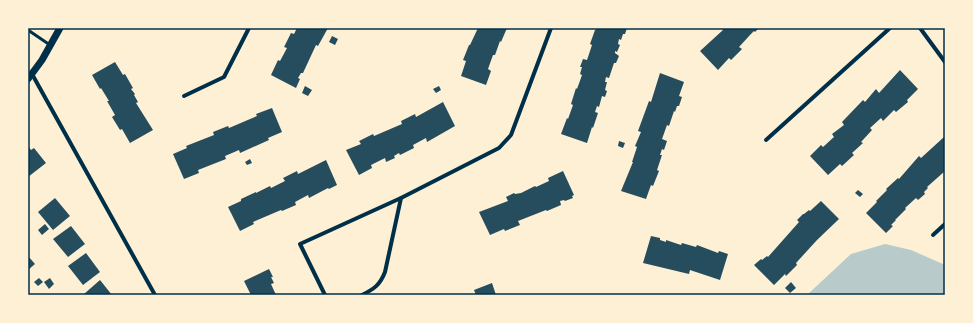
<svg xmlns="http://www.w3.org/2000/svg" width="973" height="323" viewBox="0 0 973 323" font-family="Mulish,sans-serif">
<rect width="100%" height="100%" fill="#fdf0d5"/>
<!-- green -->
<polygon fill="#b9caca" points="885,244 911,250 945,265 945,295 807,295 851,254"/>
<!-- building -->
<g fill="#264d5e">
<polygon points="297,28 328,28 318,46 316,45 303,73 301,73 298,78 300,79 296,88 271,75 278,60 280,61 287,48 284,47 291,33 294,34"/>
<polygon points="478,28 507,28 501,42 500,41 495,55 493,55 488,69 491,71 486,85 461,76 466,61 463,60 469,45 470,45"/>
<polygon points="597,28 627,28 625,34 623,34 621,40 619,39 618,44 620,45 617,52 615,51 615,53 619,56 616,63 614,63 609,78 606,77 605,82 607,82 605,90 607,91 605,97 602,96 599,107 597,106 595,112 598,113 593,128 592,127 587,143 561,134 567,118 568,119 573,105 571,104 576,88 577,89 582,75 580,74 582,67 580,67 583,59 587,60 592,45 590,44 595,30 596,30"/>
<polygon points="721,28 759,28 755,32 754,31 750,35 739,47 742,49 731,60 729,58 718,70 700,51 723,30"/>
<polygon points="332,36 338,39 335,45 329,42"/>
<polygon points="115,62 123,75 125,74 133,88 131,89 135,94 134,95 138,102 136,103 153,130 130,143 122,129 120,130 112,117 115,115 107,101 109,101 101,88 100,89 92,75"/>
<polygon points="900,70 918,89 907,100 908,102 896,112 894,110 883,121 881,118 870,128 872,130 861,142 863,143 852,153 854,155 842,166 840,164 828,175 810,156 821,145 823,147 834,137 832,134 844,125 842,122 863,100 865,102 876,89 879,93"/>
<polygon points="660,73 684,82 679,96 682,97 679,106 677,106 675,112 674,111 669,126 667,125 662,139 667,141 664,150 662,149 660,155 662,155 657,170 659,171 653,186 651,185 646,199 621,191 633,162 632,162 637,147 635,146 641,132 638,131 649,101 651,102"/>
<polygon points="305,86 312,90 308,96 302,93"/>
<polygon points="439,86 441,90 436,93 433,89"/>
<polygon points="443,102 455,126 427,142 426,138 413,145 414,148 400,155 399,153 394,156 395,158 386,162 385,158 371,165 372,168 359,175 346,150 361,144 359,141 373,134 374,136 402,124 401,121 415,114 416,117"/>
<polygon points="272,108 282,132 268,138 269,140 240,153 239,150 225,156 226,159 198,170 199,173 184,179 173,154 187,148 186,146 214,135 213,132 228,126 229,128 257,116 256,114"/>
<polygon points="944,137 945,139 945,171 927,187 928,188 924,192 925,194 918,200 916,198 905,208 906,209 895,220 896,220 891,225 893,226 886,233 866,213 877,202 876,201 887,190 886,189 898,178 899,179 919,156 921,158"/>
<polygon points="619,141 625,143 623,148 618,146"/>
<polygon points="28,146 31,150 34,148 46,163 28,177"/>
<polygon points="250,159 252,163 247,165 245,162"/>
<polygon points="326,160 337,185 329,189 328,188 309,198 308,195 295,202 296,205 282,211 281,210 253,222 254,224 240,231 228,207 241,201 241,199 256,192 256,193 270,186 271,188 285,181 283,178 297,171 298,174"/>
<polygon points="563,171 574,195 572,196 573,198 565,201 564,200 560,201 561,205 547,211 546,210 518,221 520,225 505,231 504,229 490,235 479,212 508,201 506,197 514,193 515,194 521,193 535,186 536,187 549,181 548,178"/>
<polygon points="858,190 863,194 860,197 855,193"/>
<polygon points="55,198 70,216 53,230 38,212"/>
<polygon points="821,201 839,219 817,240 796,263 797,265 786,276 785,274 774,285 754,265 761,259 762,260 767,256 768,257 799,222 797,220 803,214 804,214 809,210 810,211"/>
<polygon points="45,224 49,229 42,235 38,230"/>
<polygon points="71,226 85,244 68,257 53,239"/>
<polygon points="651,236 660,238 660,240 666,242 666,240 681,245 682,243 696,247 697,245 718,253 719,251 728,254 720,280 690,270 689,274 643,263"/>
<polygon points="86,253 100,272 83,285 68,266"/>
<polygon points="28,256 35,264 28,270"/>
<polygon points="269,269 273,277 271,277 274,283 271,284 276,295 251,295 244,281"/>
<polygon points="39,278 43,282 38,286 34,282"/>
<polygon points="50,278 54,284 49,289 44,282"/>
<polygon points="100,280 112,295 85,295 84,294"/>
<polygon points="791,282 796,288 790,293 785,288"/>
<polygon points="492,283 496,295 476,295 474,290"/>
</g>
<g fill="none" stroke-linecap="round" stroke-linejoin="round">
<!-- service -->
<polyline stroke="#003049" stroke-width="3" points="28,30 50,45"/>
<!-- minor -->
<g stroke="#003049" stroke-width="4">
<polyline points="920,28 945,62"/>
<polyline points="32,74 155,295"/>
<polyline points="184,96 224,77 249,28"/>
<polyline points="766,140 890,28"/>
<polyline points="933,235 945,224"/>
<polyline points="325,295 300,244 401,198 499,148 511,135 551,28"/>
<path d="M362 295C374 289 380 285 385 272L401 198"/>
</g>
<!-- tertiary -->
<polyline stroke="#003049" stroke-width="7" points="28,79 42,60 60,28"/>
</g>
<!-- border -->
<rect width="973" height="323" fill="none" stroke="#fdf0d5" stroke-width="58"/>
<rect x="29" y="29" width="915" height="265" fill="none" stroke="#003049" stroke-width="1.5"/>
</svg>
